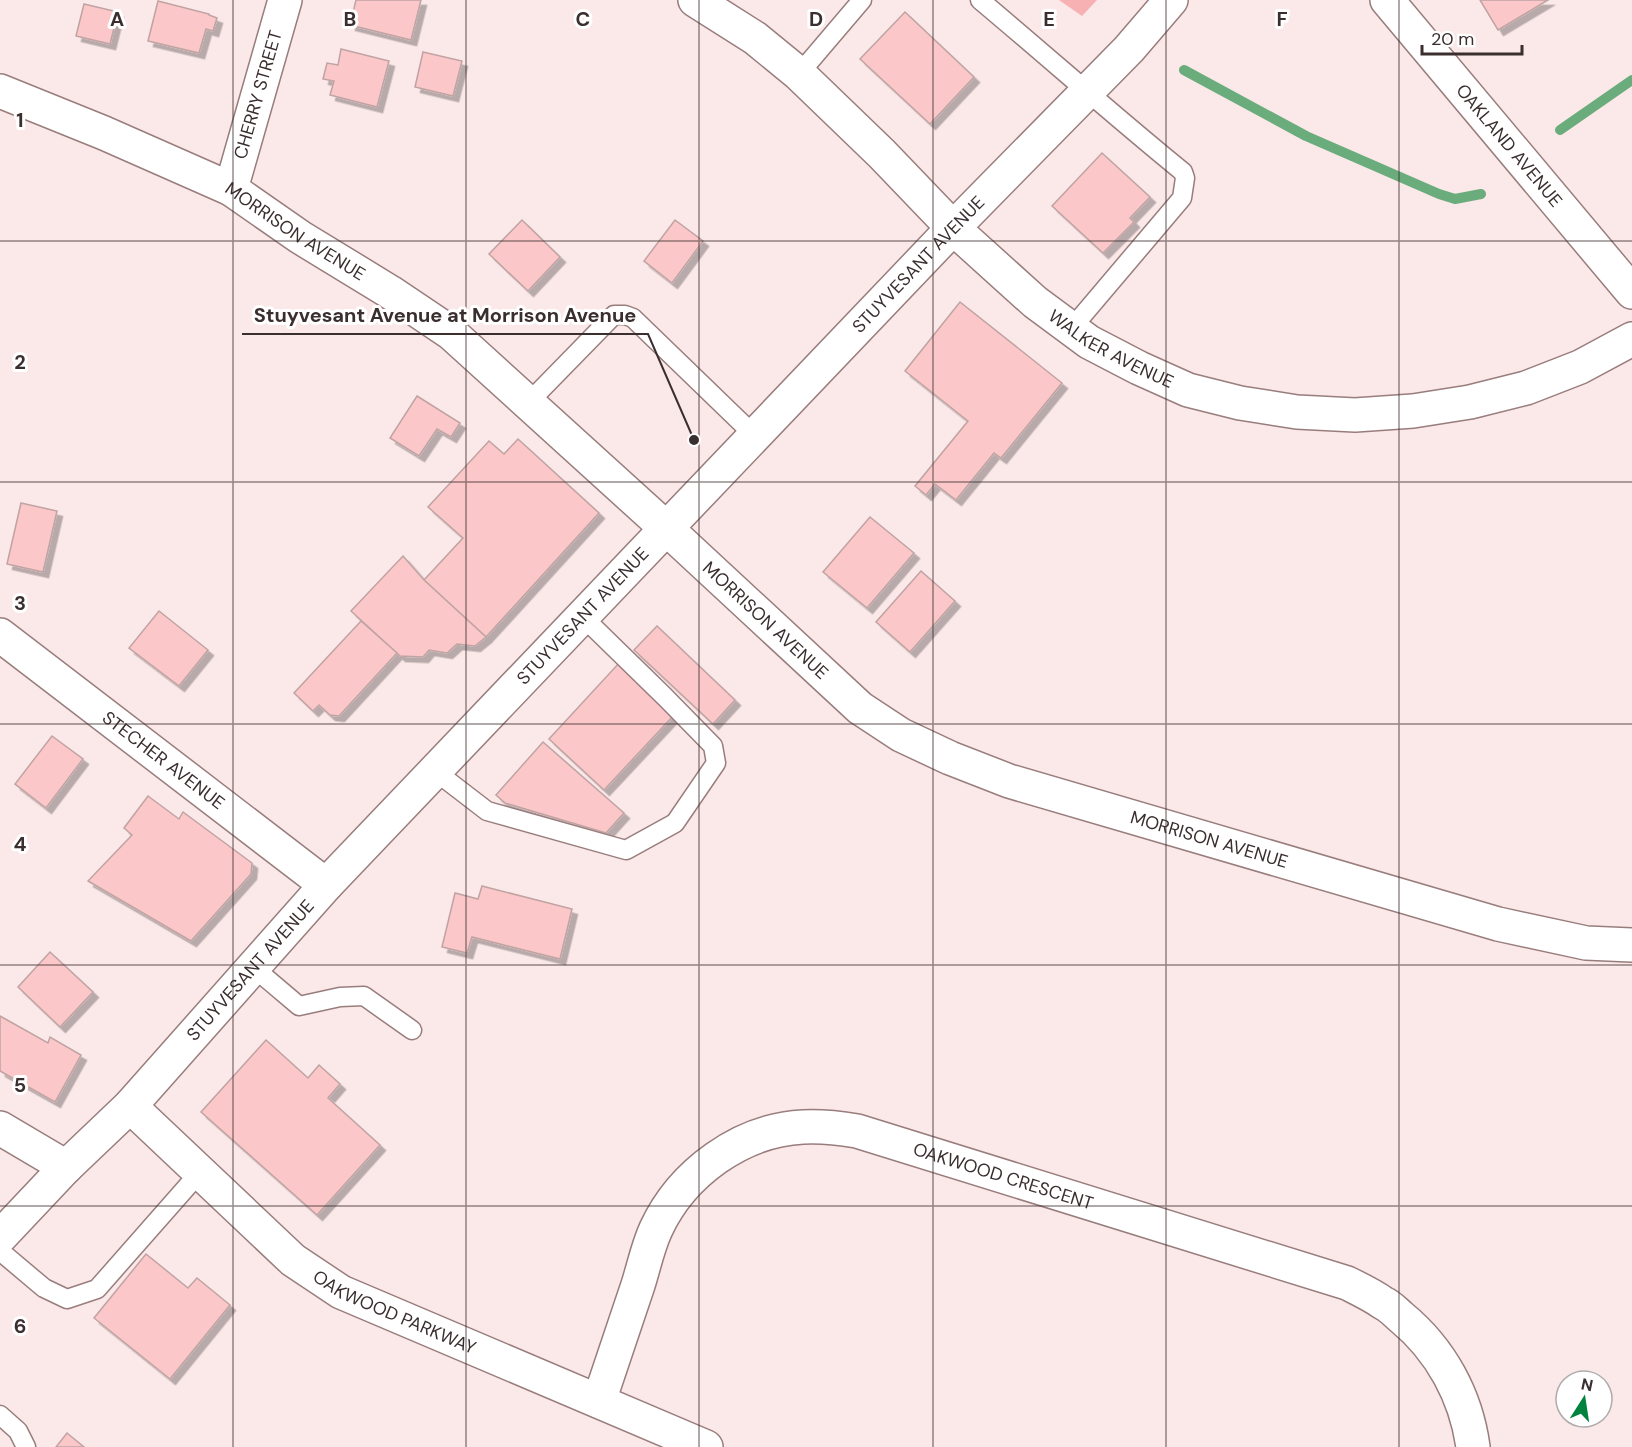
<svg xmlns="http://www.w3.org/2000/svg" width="1632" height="1447" viewBox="0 0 1632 1447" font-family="'DM Sans',sans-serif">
<defs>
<filter id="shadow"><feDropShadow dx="5.5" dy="5.5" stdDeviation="0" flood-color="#0004"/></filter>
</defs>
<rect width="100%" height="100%" fill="#fbe8e8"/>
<!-- green -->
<polygon fill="#f7b1b3" points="1059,0 1097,0 1082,16"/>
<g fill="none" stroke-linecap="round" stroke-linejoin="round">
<!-- stream -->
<g stroke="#6aac7b" stroke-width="10">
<polyline points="1184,70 1306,136 1439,194 1455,199 1481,194"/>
<polyline points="1560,130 1632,80"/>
</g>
</g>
<!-- building -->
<g fill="#fbc7c8" stroke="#c0a3a3" stroke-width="1.5" filter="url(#shadow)">
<polygon points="356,0 421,0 411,40 350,25"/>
<polygon points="1480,0 1548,0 1498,30"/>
<polygon points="158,1 209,14 209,15 217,18 213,31 206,29 199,53 148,41"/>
<polygon points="84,4 118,12 110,44 76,36"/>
<polygon points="905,12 974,77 930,124 860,59"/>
<polygon points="341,49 389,61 377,107 330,95 334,81 323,79 327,63 338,65"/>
<polygon points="423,52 462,61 453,96 415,87"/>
<polygon points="1102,153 1150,197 1130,218 1134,222 1103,253 1052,206"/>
<polygon points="522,220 560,257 528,291 489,254"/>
<polygon points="675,220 703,241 672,283 644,261"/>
<polygon points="960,302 1062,383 1001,458 994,453 956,500 935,484 926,495 915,486 968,421 905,371"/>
<polygon points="417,396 460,423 451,437 437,429 419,456 390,438"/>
<polygon points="518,439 599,513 486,637 424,580 463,538 428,507 489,441 504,454"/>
<polygon points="21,503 57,511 43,572 7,564"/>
<polygon points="870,517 914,553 867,608 823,572"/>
<polygon points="403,556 424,580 486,637 475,646 457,644 447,653 429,650 423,657 400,656 351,611"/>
<polygon points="921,571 955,601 910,652 876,622"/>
<polygon points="159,611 208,650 179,686 129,648"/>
<polygon points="361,621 397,653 339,716 330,715 319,705 313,711 294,693"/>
<polygon points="657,626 735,700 713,724 634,650"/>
<polygon points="620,662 675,714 604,790 549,739"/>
<polygon points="52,736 83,759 46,808 15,784"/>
<polygon points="543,742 624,813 606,833 505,803 496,795"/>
<polygon points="148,796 179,819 183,812 252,863 251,874 191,941 88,881 132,835 124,828"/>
<polygon points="482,886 572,909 560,959 472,937 467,953 442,947 455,893 478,899"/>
<polygon points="50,952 93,992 60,1027 18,987"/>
<polygon points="0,1016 48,1043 50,1037 81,1055 55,1102 0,1071"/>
<polygon points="266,1040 308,1078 319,1065 340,1084 328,1098 380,1145 317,1215 201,1112"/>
<polygon points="146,1254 188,1288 197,1278 230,1305 170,1379 94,1318"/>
<polygon points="67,1433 84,1447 56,1447"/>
</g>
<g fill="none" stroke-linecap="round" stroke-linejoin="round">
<!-- service casing -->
<g stroke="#997d7d" stroke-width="21">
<g id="service">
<path d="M980 0C1048 57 1114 116 1183 172L1185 178 1182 198 1071 329"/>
<polyline points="799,74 862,0"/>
<polyline points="528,403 614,315 625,315 633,318 755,436"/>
<polyline points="435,771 487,811 626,850 675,823 716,763 713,746 665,697 583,617"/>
<polyline points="253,967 299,1006 340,997 364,996 412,1030"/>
<polyline points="0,1251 44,1288 67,1299 97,1289 200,1172"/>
<polyline points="0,1415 18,1431 26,1447"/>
</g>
</g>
<!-- minor casing -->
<g stroke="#997d7d" stroke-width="36">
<g id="minor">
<path id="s1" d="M695 0 755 38 799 74 882 154 953 228 1035 302 1089 342 1139 368 1188 390 1240 403 1297 412 1355 415 1413 411 1470 402 1526 388 1580 367 1632 339"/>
<path id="s2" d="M0 91 104 133 231 189 300 237 390 292 451 333 667 529 860 708 901 735 950 758 1009 781 1498 924 1586 943 1632 945"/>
<path id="s3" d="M231 189 285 0"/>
<path id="s4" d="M0 635 326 885"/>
<path id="s5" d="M130 1106 293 1260 341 1292 706 1447"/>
<polyline points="0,1128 66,1167"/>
<path id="s6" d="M599 1401C612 1362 625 1324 638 1285 644 1266 648 1246 656 1229 682 1173 741 1130 803 1127 821 1126 839 1128 857 1131L1347 1283C1359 1289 1372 1295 1383 1303 1390 1306 1395 1312 1401 1317 1441 1350 1466 1396 1473 1447"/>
</g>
</g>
<!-- tertiary casing -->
<g stroke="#997d7d" stroke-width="36">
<g id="tertiary">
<path id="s7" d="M1387 0 1632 292"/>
</g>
</g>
<!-- secondary casing -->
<g stroke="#997d7d" stroke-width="36">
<g id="secondary">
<path id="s8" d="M0 1237 66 1167 130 1106 326 885 953 228 1129 49 1171 0"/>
</g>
</g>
<!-- service -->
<use href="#service" stroke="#fff" stroke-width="18"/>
<!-- minor -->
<use href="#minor" stroke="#fff" stroke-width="33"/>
<!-- tertiary -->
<use href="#tertiary" stroke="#fff" stroke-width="33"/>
<!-- secondary -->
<use href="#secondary" stroke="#fff" stroke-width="33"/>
</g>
<!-- grid -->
<path fill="none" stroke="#3a2e2f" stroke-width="1.5" stroke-opacity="0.55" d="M233 0V1447M466 0V1447M699 0V1447M933 0V1447M1166 0V1447M1399 0V1447M0 241H1632M0 482H1632M0 724H1632M0 965H1632M0 1206H1632"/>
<g text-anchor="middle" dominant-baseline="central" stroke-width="6" stroke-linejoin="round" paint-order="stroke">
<!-- street labels -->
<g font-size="18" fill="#3a2e2f" stroke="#fff">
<text stroke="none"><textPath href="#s3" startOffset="98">CHERRY STREET</textPath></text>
<text stroke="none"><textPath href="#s7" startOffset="190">OAKLAND AVENUE</textPath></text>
<text stroke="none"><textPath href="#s2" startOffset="328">MORRISON AVENUE</textPath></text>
<text stroke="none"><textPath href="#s8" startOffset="1338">STUYVESANT AVENUE</textPath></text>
<text stroke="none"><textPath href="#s1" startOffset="546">WALKER AVENUE</textPath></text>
<text stroke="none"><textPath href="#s8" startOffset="852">STUYVESANT AVENUE</textPath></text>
<text stroke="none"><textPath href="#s2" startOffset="940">MORRISON AVENUE</textPath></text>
<text stroke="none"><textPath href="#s4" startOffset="206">STECHER AVENUE</textPath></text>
<text stroke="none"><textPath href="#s2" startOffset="1444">MORRISON AVENUE</textPath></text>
<text stroke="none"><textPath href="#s8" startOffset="366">STUYVESANT AVENUE</textPath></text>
<text stroke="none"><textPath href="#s6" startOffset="576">OAKWOOD CRESCENT</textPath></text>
<text stroke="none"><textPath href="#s5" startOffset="339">OAKWOOD PARKWAY</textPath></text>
</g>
</g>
<g font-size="20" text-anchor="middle" font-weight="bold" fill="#3a2e2f" stroke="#fff" stroke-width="6" stroke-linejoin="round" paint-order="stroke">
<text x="117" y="26">A</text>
<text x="350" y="26">B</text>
<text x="583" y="26">C</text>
<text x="816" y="26">D</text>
<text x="1049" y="26">E</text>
<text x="1282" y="26">F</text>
<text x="20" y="127">1</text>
<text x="20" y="369">2</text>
<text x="20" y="610">3</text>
<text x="20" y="851">4</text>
<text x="20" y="1092">5</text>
<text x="20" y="1333">6</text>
</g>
<!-- callouts -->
<path fill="none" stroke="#3a2e2f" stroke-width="2" d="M694 440L648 334H242"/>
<circle fill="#3a2e2f" stroke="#fff" stroke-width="2" cx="694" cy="440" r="6"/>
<g font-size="20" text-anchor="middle" font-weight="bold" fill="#3a2e2f" stroke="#fff" stroke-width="6" stroke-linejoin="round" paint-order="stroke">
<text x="445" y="322">Stuyvesant Avenue at Morrison Avenue</text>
</g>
<!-- north arrow -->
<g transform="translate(1584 1399) rotate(12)"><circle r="28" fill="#ffffff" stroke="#b0abac" stroke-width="1.5"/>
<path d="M0-4.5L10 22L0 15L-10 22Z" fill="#00833e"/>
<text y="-9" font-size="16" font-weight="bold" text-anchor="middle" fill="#3a2e2f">N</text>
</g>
<!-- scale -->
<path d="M1422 45v9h100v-9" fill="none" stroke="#3a2e2f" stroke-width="3"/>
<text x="1431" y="45" font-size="18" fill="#3a2e2f" stroke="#ffffff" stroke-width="4.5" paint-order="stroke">20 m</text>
</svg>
